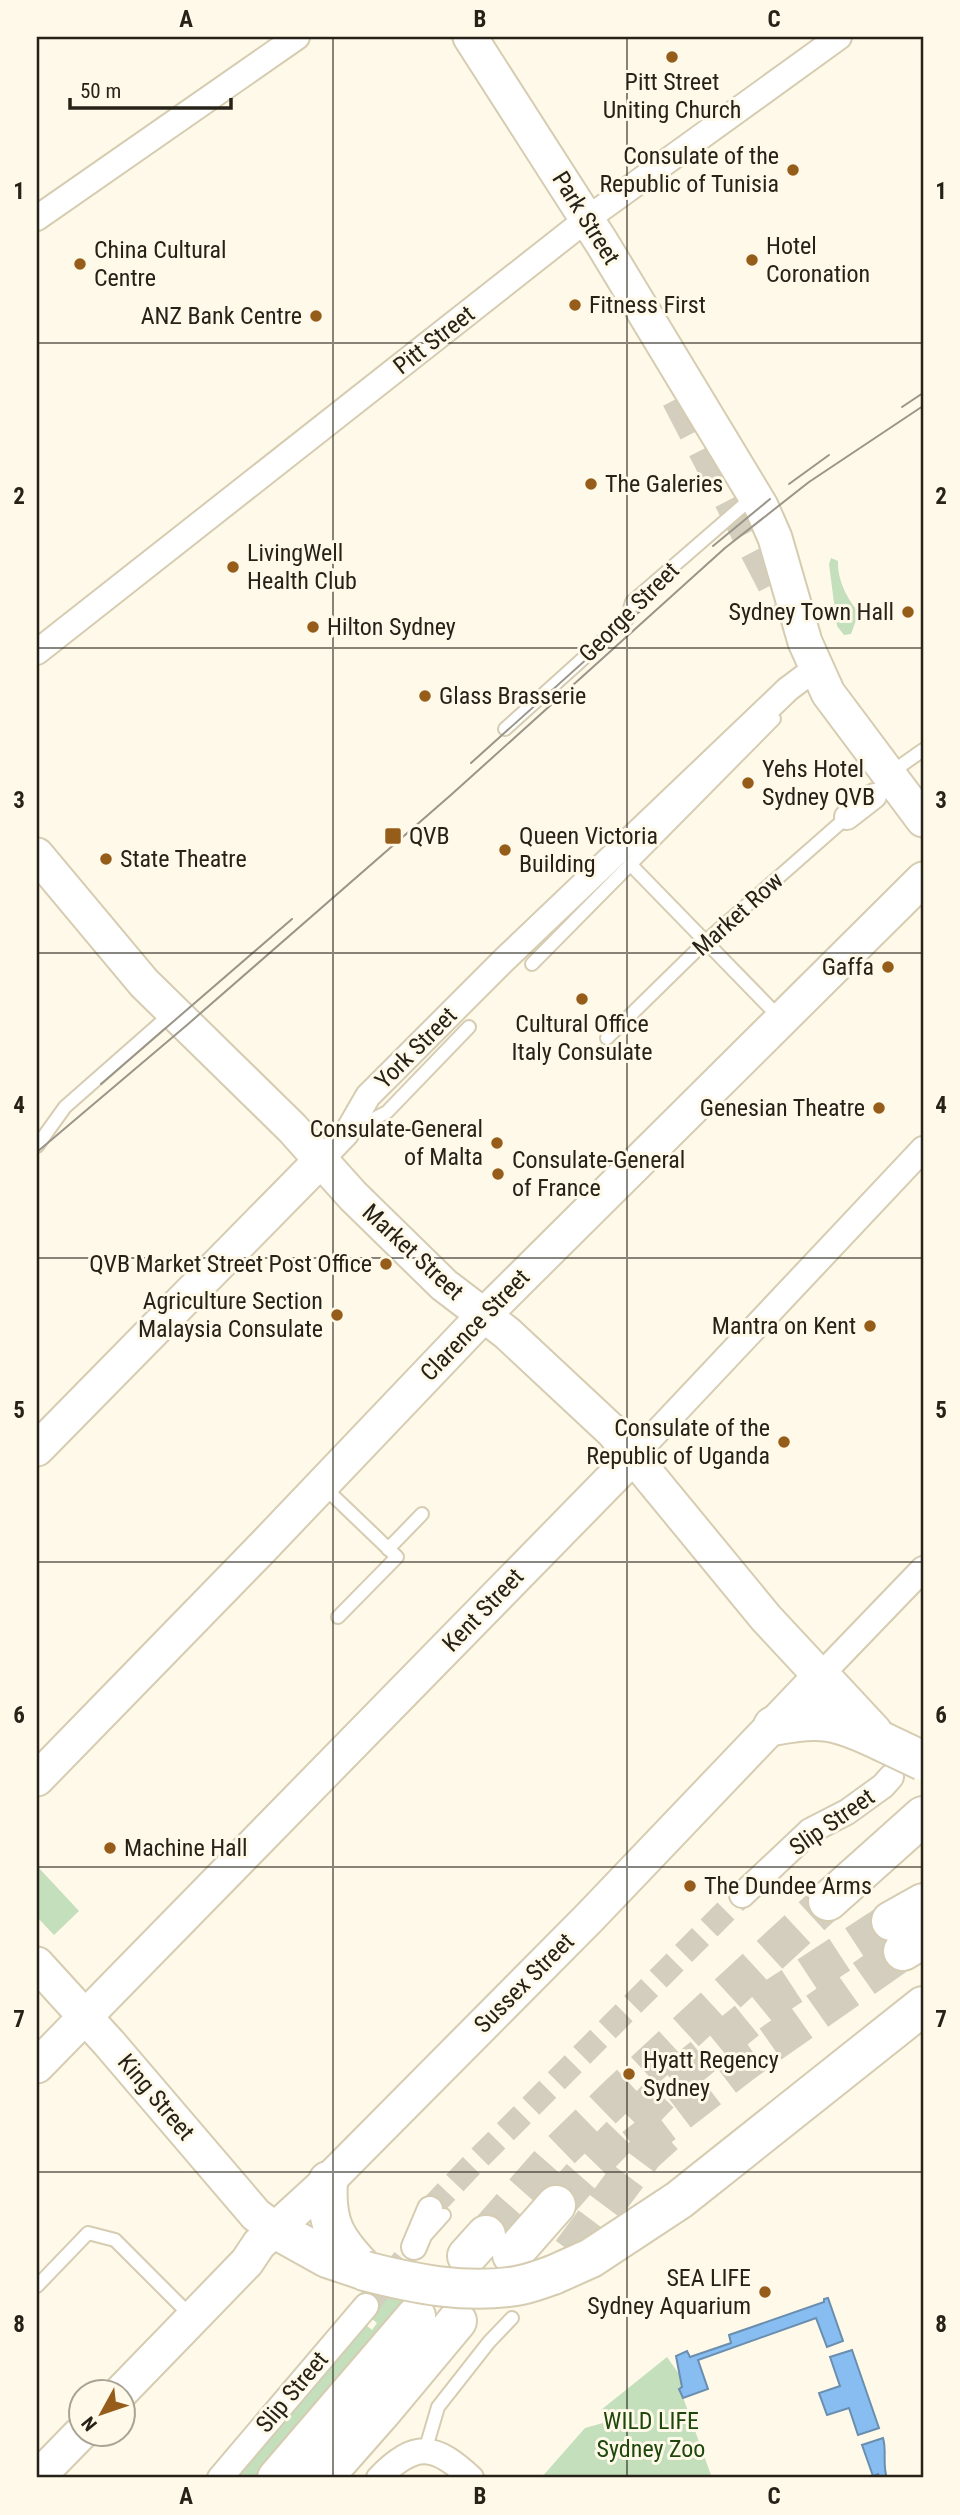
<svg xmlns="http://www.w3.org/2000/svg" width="960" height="2515" viewBox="0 0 960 2515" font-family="'Roboto Condensed',sans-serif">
<rect width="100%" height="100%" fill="#fef9e8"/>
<!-- green -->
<g fill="#c4dfbb">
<path d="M831 558 838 561C837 578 847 600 859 612L851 634 844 635 837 626 829 564Z"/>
<polygon points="37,1866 79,1911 54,1935 37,1917"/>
<polygon points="388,2295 395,2296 404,2300 257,2478 231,2478 365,2324 372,2330 377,2323 370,2317"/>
<polygon points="667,2357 679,2374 683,2388 680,2389 712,2478 541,2478 585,2428 610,2421 601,2410"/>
</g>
<!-- water -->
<g fill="#87bdf0" stroke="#6a8eaf" stroke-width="2">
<polygon points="828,2298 843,2341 827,2347 816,2318 698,2360 708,2389 683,2398 679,2389 682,2387 676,2356 687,2351 690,2357 731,2343 729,2335 824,2302 824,2299"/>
<polygon points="852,2350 879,2428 858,2435 849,2408 827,2415 819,2393 840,2386 830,2357"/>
<path d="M883 2438C887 2450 882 2465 887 2478H880L878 2474 873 2476 862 2445Z"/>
</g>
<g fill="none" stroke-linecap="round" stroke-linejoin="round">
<!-- street-tunnel -->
<g stroke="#d3cebe" stroke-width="24" stroke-dasharray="24 12" stroke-linecap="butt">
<polyline points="430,2209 468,2169 742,1895"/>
<polyline points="366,2306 414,2247"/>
</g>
<!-- highway-tunnel -->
<g stroke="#d3cebe" stroke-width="38" stroke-dasharray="38 19" stroke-linecap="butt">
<polyline points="680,397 789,608"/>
<polyline points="634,2147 745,2062 903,1951"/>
<polyline points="556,2205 591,2165 674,2080 778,1995 891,1921"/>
<polyline points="486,2235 557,2154 621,2092 828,1901"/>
<polyline points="571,2252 644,2154 665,2135"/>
</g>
<!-- lane casing -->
<g stroke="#d5ccb1" stroke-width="16">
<g id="lane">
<polyline points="505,729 627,619 632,602 753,497"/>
<polyline points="889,774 923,750"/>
<polyline points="630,864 781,1019"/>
<polyline points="532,964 774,719"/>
<polyline points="607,1038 706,941 847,817"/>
<polyline points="352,1130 387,1112 469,1027"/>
<polyline points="37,1146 65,1107 173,1012"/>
<polyline points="324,1487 397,1557 338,1617"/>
<polyline points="388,1549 422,1514"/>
<polyline points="427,2234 444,2215"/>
<polyline points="37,2286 88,2233 115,2240 193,2318"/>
<polyline points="425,2451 438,2407 489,2342 512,2318"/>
</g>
</g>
<!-- street casing -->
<g stroke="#d5ccb1" stroke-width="28">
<g id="street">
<polyline points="37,218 297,37"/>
<polyline points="37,652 587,219 839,37"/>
<polyline points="847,817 874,796"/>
<polyline points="321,1160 346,1134 368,1096 505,959 788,689 816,668"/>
<polyline points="634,1456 923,1149"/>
<polyline points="820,1676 923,1569"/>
<polyline points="742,1895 810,1831 847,1812 883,1786 891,1777"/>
<polyline points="414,2247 430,2209"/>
<polyline points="220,2478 366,2306"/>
<path d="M379 2478C415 2441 435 2444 471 2478"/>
</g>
</g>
<!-- secondary casing -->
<g stroke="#d5ccb1" stroke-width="37">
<g id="secondary">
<polyline points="470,37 602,243 761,506 775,538 805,642 828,693 923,820"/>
<polyline points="37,855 144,983 292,1128 353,1196 444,1285 507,1333 613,1432 766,1618 820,1676 590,1917 328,2181 259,2244 247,2262 121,2392"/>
<polyline points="37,1449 321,1160"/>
<polyline points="37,1779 262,1548 484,1315 923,879"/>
<polyline points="37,1964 109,2043 256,2215 275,2229"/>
<polyline points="37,2066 634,1456"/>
<polyline points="37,2478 80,2434"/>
</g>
</g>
<!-- highway casing -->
<g stroke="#d5ccb1" stroke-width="42">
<g id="highway">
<polyline points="820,1676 873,1733"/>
<path d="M773 1726C821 1716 837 1720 881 1741"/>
<polyline points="828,1901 923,1816"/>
<polyline points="891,1921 923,1903"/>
<polyline points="903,1951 923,1939"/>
<path d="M328 2181C325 2226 336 2239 365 2271"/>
<polyline points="275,2229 327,2258 363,2270"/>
<polyline points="512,2255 556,2205"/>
<polyline points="467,2256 486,2235"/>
<polyline points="553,2275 591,2258 679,2200 923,2006"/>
<polyline points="277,2478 416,2316"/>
<polyline points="323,2478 382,2411 457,2321"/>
</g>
</g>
<!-- lane -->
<use href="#lane" stroke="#fff" stroke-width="12"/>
<!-- street -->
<use href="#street" stroke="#fff" stroke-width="24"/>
<!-- secondary -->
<use href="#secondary" stroke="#fff" stroke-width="33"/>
<!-- highway -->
<use href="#highway" stroke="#fff" stroke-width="38"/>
<!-- tram -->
<g stroke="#9a9588" stroke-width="2">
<polyline points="902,407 923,393"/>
<polyline points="789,484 829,455"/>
<polyline points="713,546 770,499"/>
<polyline points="471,763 648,604"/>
<polyline points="101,1084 292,919"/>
<polyline points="37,1152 187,1025 452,794 725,548 809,482 923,406"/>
</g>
<!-- highway-bridge casing -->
<g stroke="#d5ccb1" stroke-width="42" stroke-linecap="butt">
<g id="highway-bridge">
<polyline points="881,1741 923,1761"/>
<path d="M365 2271C415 2284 465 2294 516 2286 529 2284 541 2279 553 2275"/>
</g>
</g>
<!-- highway-bridge -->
<use href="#highway-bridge" stroke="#fff" stroke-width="38"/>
</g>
<!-- grid -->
<path fill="none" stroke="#262218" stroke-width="2" stroke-opacity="0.55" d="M333 37V2478M627 37V2478M37 343H923M37 648H923M37 953H923M37 1258H923M37 1562H923M37 1867H923M37 2172H923"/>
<!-- markers -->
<g fill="#965d1a" stroke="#fef9e8" stroke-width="2.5">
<circle cx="672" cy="57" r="7"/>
<circle cx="793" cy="170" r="7"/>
<circle cx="752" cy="260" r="7"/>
<circle cx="80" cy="264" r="7"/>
<circle cx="575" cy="305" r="7"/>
<circle cx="316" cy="316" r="7"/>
<circle cx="591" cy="484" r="7"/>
<circle cx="233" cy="567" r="7"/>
<circle cx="908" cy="612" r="7"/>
<circle cx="313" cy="627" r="7"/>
<circle cx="425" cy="696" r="7"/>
<circle cx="748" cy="783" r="7"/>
<rect x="384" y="827" width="18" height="18" rx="3.5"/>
<circle cx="505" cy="850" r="7"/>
<circle cx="106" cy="859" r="7"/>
<circle cx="888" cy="967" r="7"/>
<circle cx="582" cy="999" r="7"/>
<circle cx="879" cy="1108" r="7"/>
<circle cx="497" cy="1143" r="7"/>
<circle cx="498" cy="1174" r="7"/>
<circle cx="386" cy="1264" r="7"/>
<circle cx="337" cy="1315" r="7"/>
<circle cx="870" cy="1326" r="7"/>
<circle cx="784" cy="1442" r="7"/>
<circle cx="110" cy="1848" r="7"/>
<circle cx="690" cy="1886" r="7"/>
<circle cx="629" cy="2074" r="7"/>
<circle cx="765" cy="2292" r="7"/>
</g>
<g text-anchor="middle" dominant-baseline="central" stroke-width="6" stroke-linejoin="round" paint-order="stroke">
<!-- poi labels -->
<g font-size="24" fill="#262218" stroke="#fef9e8" text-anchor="start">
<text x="672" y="82" text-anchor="middle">Pitt Street<tspan x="672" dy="28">Uniting Church</tspan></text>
<text x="779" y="156" text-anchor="end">Consulate of the<tspan x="779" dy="28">Republic of Tunisia</tspan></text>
<text x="766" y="246">Hotel<tspan x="766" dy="28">Coronation</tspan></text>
<text x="94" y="250">China Cultural<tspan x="94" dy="28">Centre</tspan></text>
<text x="589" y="305">Fitness First</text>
<text x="302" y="316" text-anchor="end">ANZ Bank Centre</text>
<text x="605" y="484">The Galeries</text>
<text x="247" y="553">LivingWell<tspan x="247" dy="28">Health Club</tspan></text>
<text x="894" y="612" text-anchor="end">Sydney Town Hall</text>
<text x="327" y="627">Hilton Sydney</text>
<text x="439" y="696">Glass Brasserie</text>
<text x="762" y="769">Yehs Hotel<tspan x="762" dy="28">Sydney QVB</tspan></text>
<text x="409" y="836">QVB</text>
<text x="519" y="836">Queen Victoria<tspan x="519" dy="28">Building</tspan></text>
<text x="120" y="859">State Theatre</text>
<text x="874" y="967" text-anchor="end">Gaffa</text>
<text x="582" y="1024" text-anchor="middle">Cultural Office<tspan x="582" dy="28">Italy Consulate</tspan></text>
<text x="865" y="1108" text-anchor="end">Genesian Theatre</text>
<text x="483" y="1129" text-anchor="end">Consulate-General<tspan x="483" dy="28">of Malta</tspan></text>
<text x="512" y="1160">Consulate-General<tspan x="512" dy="28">of France</tspan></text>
<text x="372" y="1264" text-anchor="end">QVB Market Street Post Office</text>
<text x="323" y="1301" text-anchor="end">Agriculture Section<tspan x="323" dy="28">Malaysia Consulate</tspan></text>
<text x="856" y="1326" text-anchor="end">Mantra on Kent</text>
<text x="770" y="1428" text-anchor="end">Consulate of the<tspan x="770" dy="28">Republic of Uganda</tspan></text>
<text x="124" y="1848">Machine Hall</text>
<text x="704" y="1886">The Dundee Arms</text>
<text x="643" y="2060">Hyatt Regency<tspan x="643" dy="28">Sydney</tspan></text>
<text x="751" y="2278" text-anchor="end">SEA LIFE<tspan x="751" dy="28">Sydney Aquarium</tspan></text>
</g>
<!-- street labels -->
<g font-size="24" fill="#262218" stroke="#fef9e8">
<text transform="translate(586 218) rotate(58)">Park Street</text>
<text transform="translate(434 340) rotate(-38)">Pitt Street</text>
<text transform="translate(629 612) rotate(-45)">George Street</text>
<text transform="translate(738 914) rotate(-42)">Market Row</text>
<text transform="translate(416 1048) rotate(-45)">York Street</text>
<text transform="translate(413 1252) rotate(43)">Market Street</text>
<text transform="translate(475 1325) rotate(-46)">Clarence Street</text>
<text transform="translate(483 1610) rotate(-46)">Kent Street</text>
<text transform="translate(832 1822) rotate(-35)">Slip Street</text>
<text transform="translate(524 1983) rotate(-45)">Sussex Street</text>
<text transform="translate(156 2097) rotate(50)">King Street</text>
<text transform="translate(292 2392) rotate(-50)">Slip Street</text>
</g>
<!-- park labels -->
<g font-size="24" fill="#1e470b" stroke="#fef9e8">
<text x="651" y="2421">WILD LIFE<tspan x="651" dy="28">Sydney Zoo</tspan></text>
</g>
</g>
<!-- border -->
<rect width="960" height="2515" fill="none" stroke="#fef9e8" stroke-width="77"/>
<!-- north arrow -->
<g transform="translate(102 2413) rotate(230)"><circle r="33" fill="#fef9e8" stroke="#a8a395" stroke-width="2"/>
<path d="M0-5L12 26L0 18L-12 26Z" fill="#965d1a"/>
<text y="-10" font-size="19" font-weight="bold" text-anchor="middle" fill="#262218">N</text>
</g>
<!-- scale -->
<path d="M70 98v10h161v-10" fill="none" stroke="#262218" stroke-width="3.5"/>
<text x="80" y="98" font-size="21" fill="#262218" stroke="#fef9e8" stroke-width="5" paint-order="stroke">50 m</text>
<rect x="38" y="38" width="884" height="2438" fill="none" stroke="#262218" stroke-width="2.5"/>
<g font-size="23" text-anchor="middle" font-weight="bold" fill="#262218">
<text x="186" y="27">A</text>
<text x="480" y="27">B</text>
<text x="774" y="27">C</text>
<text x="19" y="199">1</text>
<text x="941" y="199">1</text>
<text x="19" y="504">2</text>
<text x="941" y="504">2</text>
<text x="19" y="808">3</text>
<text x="941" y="808">3</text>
<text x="19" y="1113">4</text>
<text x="941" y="1113">4</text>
<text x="19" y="1418">5</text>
<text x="941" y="1418">5</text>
<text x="19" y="1723">6</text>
<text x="941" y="1723">6</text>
<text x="19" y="2027">7</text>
<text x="941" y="2027">7</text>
<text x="19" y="2332">8</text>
<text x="941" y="2332">8</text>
<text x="186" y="2504">A</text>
<text x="480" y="2504">B</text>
<text x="774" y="2504">C</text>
</g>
</svg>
